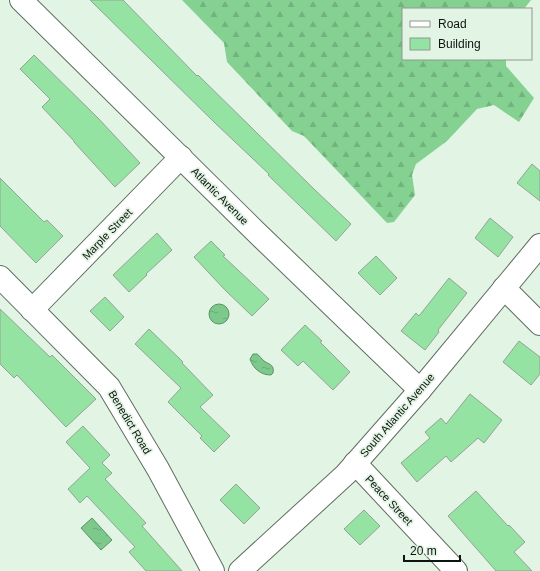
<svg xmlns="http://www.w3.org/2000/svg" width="540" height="571" viewBox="0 0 540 571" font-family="Arial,sans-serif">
<defs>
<pattern id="forest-firs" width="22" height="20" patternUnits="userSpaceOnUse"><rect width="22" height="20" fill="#84d192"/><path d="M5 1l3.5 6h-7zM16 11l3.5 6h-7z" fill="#71b37d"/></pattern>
<pattern id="water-ripples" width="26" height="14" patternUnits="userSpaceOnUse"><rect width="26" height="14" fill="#7cc98b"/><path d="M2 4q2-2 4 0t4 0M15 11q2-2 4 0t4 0" fill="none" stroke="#6aac77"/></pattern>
</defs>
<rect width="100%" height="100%" fill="#e2f4e4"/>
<!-- forest -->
<polygon fill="url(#forest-firs)" points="182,0 531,0 524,9 403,9 403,59 506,59 506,66 534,98 519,122 494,105 477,109 447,141 416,164 412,175 415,195 394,222 387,223 304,136 292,131 227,62 224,43"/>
<!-- water -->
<g fill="url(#water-ripples)" stroke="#5b9366">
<circle cx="219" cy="314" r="10"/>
<path d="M253 354H257C259 355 260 357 262 359 267 365 275 363 273 373L271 375C260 375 253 368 250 359Z"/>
<polygon points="92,518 112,540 101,550 81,528"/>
</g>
<!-- building -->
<g fill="#94e3a3" stroke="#93a395">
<polygon points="90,0 123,0 197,76 198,75 315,190 351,224 336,241 268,175 269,174 215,123"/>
<polygon points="34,55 98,118 140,163 115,187 74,142 74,141 42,107 50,99 20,69"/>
<polygon points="532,164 540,171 540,201 517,183"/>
<polygon points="0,178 44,222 47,220 63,236 36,263 0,226"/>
<polygon points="490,218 513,237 498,257 475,238"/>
<polygon points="157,233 172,250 146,274 147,275 129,292 113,275"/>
<polygon points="211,241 225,255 223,256 269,299 252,316 225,290 194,257"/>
<polygon points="376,256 397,278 380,295 358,273"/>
<polygon points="449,278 467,293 438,330 439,332 425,350 401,331 416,313 419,316"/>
<polygon points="105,297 124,317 110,331 90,311"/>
<polygon points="0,309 50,357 52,355 96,399 66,427 17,375 14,378 0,364"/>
<polygon points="305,325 322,341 320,342 350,372 333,390 303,361 298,366 281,350"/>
<polygon points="149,329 183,362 182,363 213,395 200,407 230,436 214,452 200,438 202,436 168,402 181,388 135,344"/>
<polygon points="519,341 540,357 540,374 531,385 503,362"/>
<polygon points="470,394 502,420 484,443 478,438 451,462 446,456 417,482 401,463 430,438 425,432 441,418 446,424"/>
<polygon points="83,426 110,455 102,463 112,473 105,479 146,523 142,526 182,571 146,571 129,552 135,547 87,496 80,503 68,489 90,468 66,442"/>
<polygon points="236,484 260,508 244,524 220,500"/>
<polygon points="476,491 508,526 509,525 525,542 514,552 532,571 496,571 448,516"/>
<polygon points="364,510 380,526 360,545 344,529"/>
</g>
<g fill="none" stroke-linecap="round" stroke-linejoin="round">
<!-- minor casing -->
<g stroke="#5f6e61" stroke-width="24">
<g id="minor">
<polyline points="21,0 255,231 420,390"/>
<polyline points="0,277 109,387 158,469 213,571"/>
<polyline points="504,288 540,324"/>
<polyline points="32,310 181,157"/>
<polyline points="355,463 456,571"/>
<polyline points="240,571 346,474 420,390 540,245"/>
</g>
</g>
<!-- minor -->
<use href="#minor" stroke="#fff" stroke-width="22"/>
</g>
<g text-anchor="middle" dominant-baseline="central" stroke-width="3.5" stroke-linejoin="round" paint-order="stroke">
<!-- street labels -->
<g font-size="11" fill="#0e140f" stroke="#e2f4e4">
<text transform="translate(220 196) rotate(45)">Atlantic Avenue</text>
<text transform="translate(107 234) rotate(-46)">Marple Street</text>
<text transform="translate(397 415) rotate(-49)">South Atlantic Avenue</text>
<text transform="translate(130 422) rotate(59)">Benedict Road</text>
<text transform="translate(389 500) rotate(47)">Peace Street</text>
</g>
</g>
<!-- legend -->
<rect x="402" y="8" width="130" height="52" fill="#e2f4e4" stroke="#8d9a8f"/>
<rect x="410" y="21" width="20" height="6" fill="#ffffff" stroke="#8d9a8f"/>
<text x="438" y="28" font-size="12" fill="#0e140f">Road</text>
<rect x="410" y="38" width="20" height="12" fill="#94e3a3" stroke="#8d9a8f"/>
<text x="438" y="48" font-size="12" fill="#0e140f">Building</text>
<!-- scale -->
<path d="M404 555v6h56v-6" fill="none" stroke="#0e140f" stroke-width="2"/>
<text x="410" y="555" font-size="12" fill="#0e140f" stroke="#e2f4e4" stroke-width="3" paint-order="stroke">20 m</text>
</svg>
